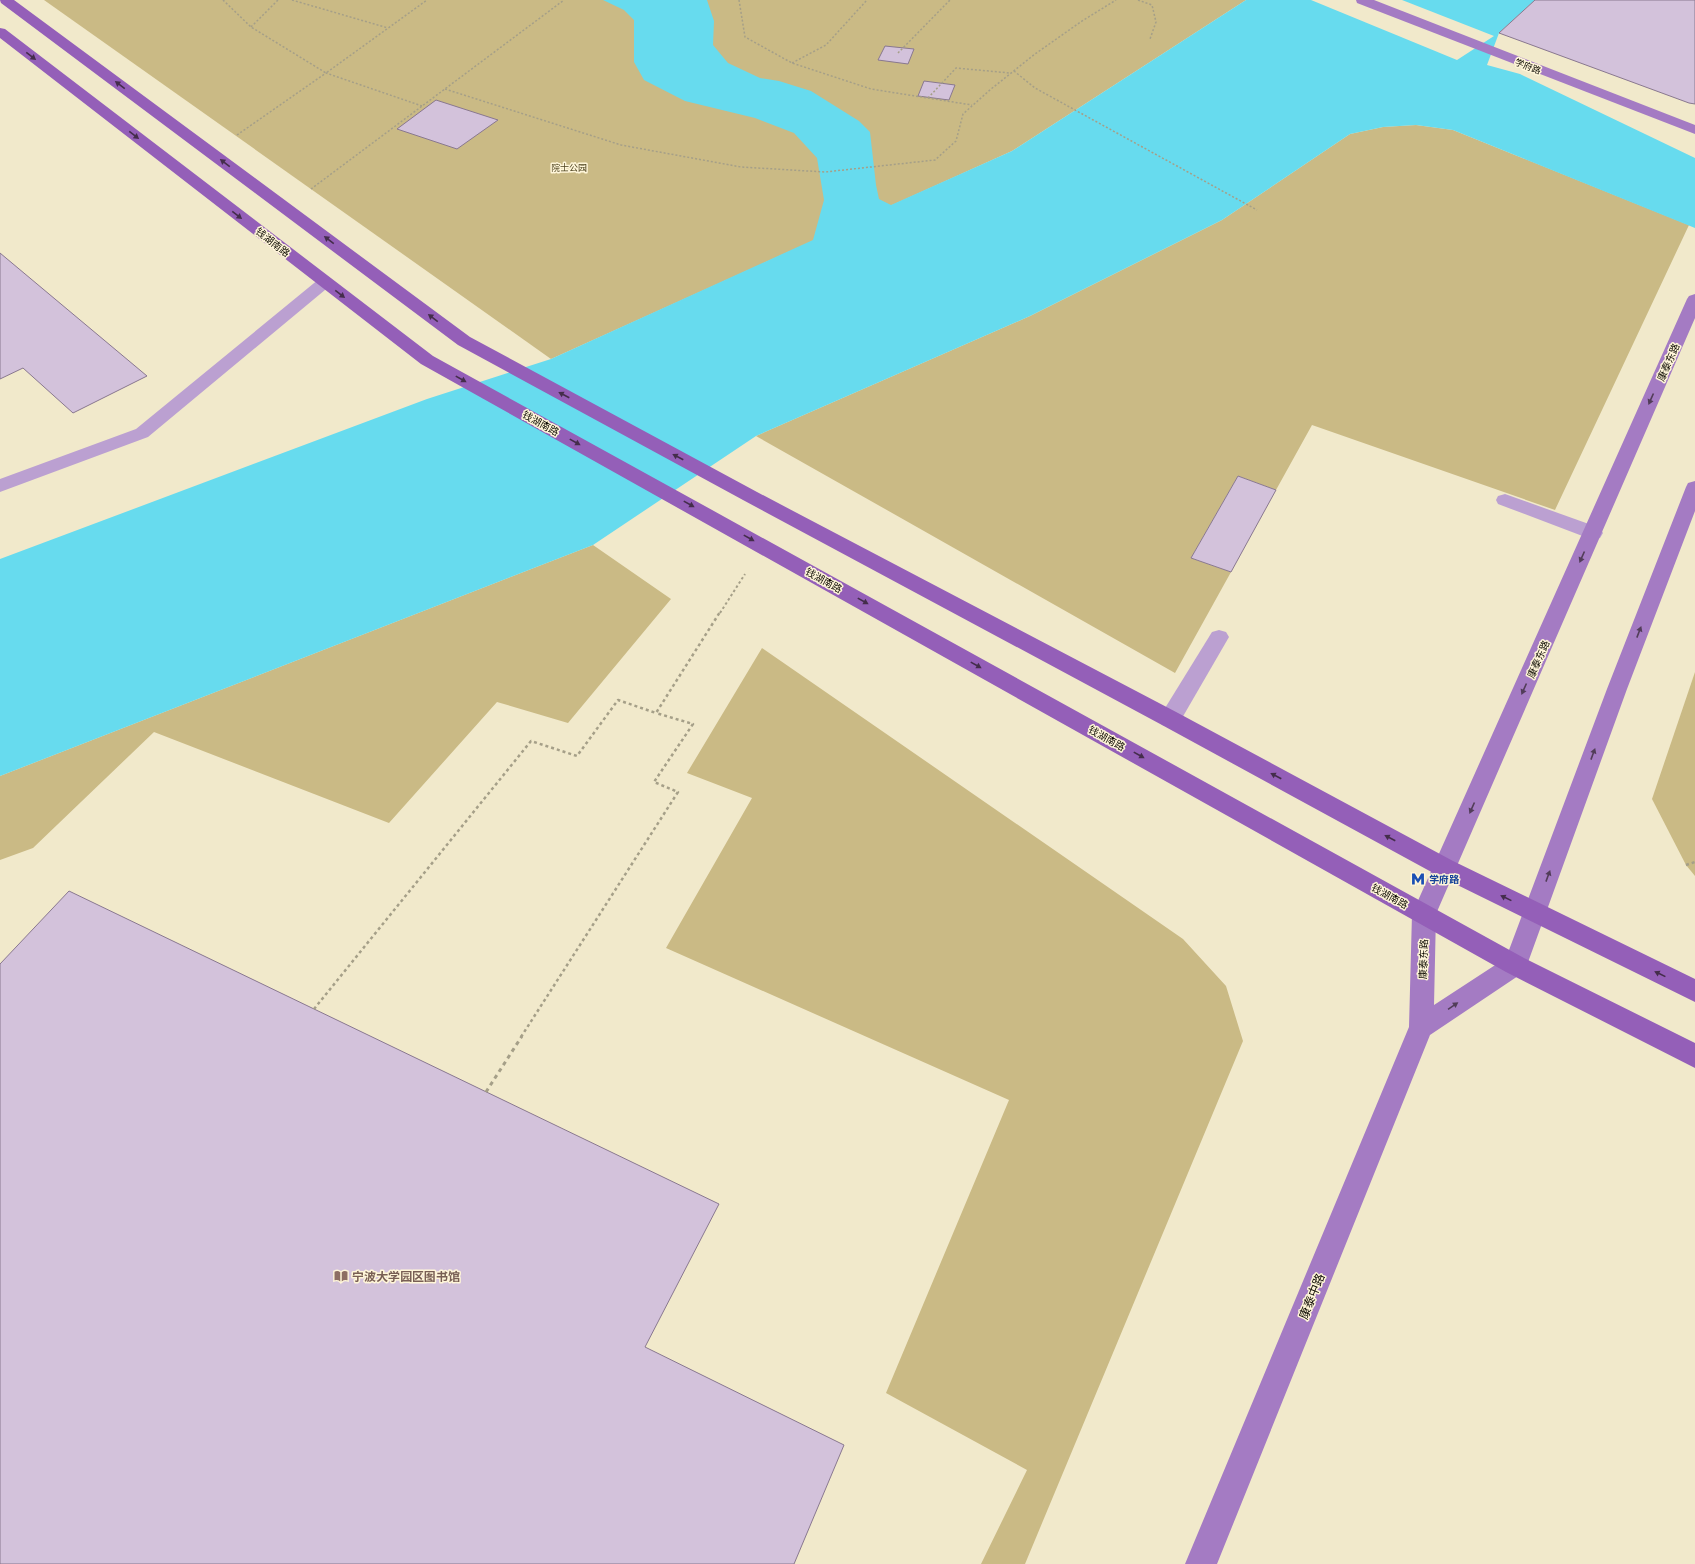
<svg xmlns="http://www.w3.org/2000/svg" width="1695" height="1564" viewBox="0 0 1695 1564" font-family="Commissioner,'Noto Sans SC',sans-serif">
<rect width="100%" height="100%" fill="#f1e9cb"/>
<!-- green -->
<g fill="#caba85">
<polygon points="44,0 1246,0 1012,151 551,359"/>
<polygon points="1416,125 1453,130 1689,225 1555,510 1312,425 1276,490 1238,476 1191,558 1231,572 1175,673 756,436 1030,316 1222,220 1350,134 1383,127"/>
<polygon points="593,545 671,599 568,723 497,702 389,823 154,732 33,848 0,860 0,776"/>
<polygon points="762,648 1183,939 1226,986 1243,1041 1025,1564 981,1564 1027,1470 886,1393 1009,1100 666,948 752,798 687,773"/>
<polygon points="1695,672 1695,876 1686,865 1652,799"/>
</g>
<!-- water -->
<polygon fill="#67dbee" points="603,0 707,0 714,21 713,45 728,63 760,78 779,81 811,91 859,121 870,132 876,185 879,199 891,205 1012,151 1246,0 1535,0 1499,33 1487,65 1520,74 1695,158 1695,228 1453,130 1416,125 1383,127 1350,134 1222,220 1030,316 756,436 593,545 0,776 0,559 427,399 551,359 813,240 824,200 817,158 794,133 755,118 685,101 644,80 634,62 634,20 624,10"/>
<!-- pier -->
<polygon fill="#f1e9cb" points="1311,0 1402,0 1494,36 1457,60"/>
<!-- building -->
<g fill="#d3c2db" stroke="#89788f">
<polygon points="1535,0 1695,0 1695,104 1689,103 1499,33"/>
<polygon points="885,46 914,49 908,64 878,60"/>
<polygon points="924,81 955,85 949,100 918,96"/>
<polygon points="436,100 498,120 457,149 397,129"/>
<polygon points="0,253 147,376 73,413 23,368 0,379"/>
<polygon points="1238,476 1276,490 1231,572 1191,558"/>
<polygon points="69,891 719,1204 645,1347 844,1445 794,1564 0,1564 0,964"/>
</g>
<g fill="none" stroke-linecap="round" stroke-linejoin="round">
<!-- path-far3 -->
<g stroke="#a59f88" stroke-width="1.5" stroke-dasharray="2 2" stroke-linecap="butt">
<polyline points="223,0 251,27 326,73 427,0"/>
<polyline points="292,0 388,28"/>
<polyline points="739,0 745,37 792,63 871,89 972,105"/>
<polyline points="1138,0 1152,5 1156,22 1150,39"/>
<polyline points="251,27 278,0"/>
<polyline points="898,53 950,0"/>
<polyline points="792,63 826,45 867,0"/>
<polyline points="1014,71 1035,88 1257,210"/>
<polyline points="445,89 621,145 741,167 825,172 935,160 956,141 963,114 991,89 1035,54 1082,21 1116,0"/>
<polyline points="928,98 956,68 1010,73"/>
<polyline points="237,135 326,73 422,106"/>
<polyline points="311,189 564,0"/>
</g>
<!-- path-far2 -->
<polyline stroke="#a59f88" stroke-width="2" stroke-dasharray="2.5 2.5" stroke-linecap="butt" points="720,613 745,574"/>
<!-- path-far1 -->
<g stroke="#a59f88" stroke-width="2.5" stroke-dasharray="3 3" stroke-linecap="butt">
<polyline points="1686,865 1695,862"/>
<polyline points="314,1009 531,741 577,756 618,700 656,713 720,612"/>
<polyline points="521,1037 678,792 654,782 693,724 656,713"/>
</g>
<!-- path -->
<polyline stroke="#a59f88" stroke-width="3" stroke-dasharray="4 4" stroke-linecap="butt" points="486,1092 522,1036"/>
<!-- lane -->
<g fill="#bba0d1" fill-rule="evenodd">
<polygon points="1505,494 1600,528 1603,533 1600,538 1593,540 1498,504 1496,500 1498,496"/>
<polygon points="1219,630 1226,632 1229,637 1178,725 1170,727 1162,725 1159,719 1162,713 1212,632"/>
</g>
<!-- street -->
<polygon fill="#bba0d1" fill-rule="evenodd" points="325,277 331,279 333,282 331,285 148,437 0,492 0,479 136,429 319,279"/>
<!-- secondary -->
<g fill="#a47bc3" fill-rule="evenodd">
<polygon points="1356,0 1374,0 1695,125 1695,134 1357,3"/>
<polygon points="1695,294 1695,318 1436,914 1434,1005 1506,958 1607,689 1686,487 1688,483 1695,481 1695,511 1627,689 1527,965 1524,972 1430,1035 1217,1564 1185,1564 1409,1027 1412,914 1687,299 1689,296"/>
</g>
<!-- primary -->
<g fill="#945fb8" fill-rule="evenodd">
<polygon points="0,0 14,0 470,337 757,492 1178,713 1453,861 1695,979 1695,1002 1437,875 1162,725 743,500 458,345 1,3"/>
<polygon points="0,28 5,29 433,356 1524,958 1695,1043 1695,1068 1506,972 421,364 0,38"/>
</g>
</g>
<!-- one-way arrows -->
<defs><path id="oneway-solid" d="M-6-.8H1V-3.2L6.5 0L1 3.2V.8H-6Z"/></defs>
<g fill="#442d4b">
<use href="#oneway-solid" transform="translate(31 56) rotate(38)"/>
<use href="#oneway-solid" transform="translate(120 85) rotate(-143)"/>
<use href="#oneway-solid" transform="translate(134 135) rotate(38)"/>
<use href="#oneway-solid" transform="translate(225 163) rotate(-143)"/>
<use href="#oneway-solid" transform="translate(237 215) rotate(38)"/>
<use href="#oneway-solid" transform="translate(329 240) rotate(-143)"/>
<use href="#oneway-solid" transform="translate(340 294) rotate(38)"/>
<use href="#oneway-solid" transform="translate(433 318) rotate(-143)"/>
<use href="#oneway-solid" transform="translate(461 379) rotate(29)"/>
<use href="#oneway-solid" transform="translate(564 395) rotate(-152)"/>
<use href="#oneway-solid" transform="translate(575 442) rotate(29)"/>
<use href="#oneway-solid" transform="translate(678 457) rotate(-152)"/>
<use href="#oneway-solid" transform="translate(689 504) rotate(29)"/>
<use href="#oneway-solid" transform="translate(749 538) rotate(29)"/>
<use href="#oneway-solid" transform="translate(863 601) rotate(29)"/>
<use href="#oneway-solid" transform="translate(976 665) rotate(29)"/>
<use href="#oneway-solid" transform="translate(1139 755) rotate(29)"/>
<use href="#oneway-solid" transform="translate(1276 776) rotate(-152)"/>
<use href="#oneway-solid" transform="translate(1390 838) rotate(-152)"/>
<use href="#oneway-solid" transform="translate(1506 898) rotate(-154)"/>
<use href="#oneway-solid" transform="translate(1660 974) rotate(-154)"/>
</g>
<g fill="#523d59">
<use href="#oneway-solid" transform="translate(1651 399) rotate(114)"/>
<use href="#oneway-solid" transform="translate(1582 557) rotate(114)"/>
<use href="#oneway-solid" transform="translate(1639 632) rotate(-69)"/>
<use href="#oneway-solid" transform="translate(1524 689) rotate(114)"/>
<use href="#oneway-solid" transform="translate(1593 754) rotate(-70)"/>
<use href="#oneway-solid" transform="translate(1472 808) rotate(114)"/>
<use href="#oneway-solid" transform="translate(1548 876) rotate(-70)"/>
<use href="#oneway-solid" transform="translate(1453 1006) rotate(-34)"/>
</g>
<!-- icons -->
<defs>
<g id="metro-bare" transform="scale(1.08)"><path d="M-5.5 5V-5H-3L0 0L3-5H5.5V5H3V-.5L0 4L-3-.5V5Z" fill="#1a4fb4" stroke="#fff6d9" stroke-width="2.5" paint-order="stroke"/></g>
<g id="library-bare" transform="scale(1.08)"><path d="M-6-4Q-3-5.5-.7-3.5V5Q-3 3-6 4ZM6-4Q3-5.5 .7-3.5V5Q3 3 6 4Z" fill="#8d6e63" stroke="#fff6d9" stroke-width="2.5" paint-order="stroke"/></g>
</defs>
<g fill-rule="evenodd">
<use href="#metro-bare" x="1418" y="879"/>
<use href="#library-bare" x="341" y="1276"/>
</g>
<g text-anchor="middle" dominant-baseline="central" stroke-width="3" stroke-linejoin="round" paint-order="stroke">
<!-- far-street labels -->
<g font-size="9" fill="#0e0b03" stroke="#fff6d9">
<text transform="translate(1528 66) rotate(21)">学府路</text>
</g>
<!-- far-park labels -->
<g font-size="9" fill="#4d421e" stroke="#fff6d9">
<text x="569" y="167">院士公园</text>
</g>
<!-- street labels -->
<g font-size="10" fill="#0e0b03" stroke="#fff6d9">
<text transform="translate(273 242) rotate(38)">钱湖南路</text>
<text transform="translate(1668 362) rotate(-66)">康泰东路</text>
<text transform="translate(541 423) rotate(29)">钱湖南路</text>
<text transform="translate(824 580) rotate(29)">钱湖南路</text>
<text transform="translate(1538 659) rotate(-66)">康泰东路</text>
<text transform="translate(1107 738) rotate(29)">钱湖南路</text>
<text transform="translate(1390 896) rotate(29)">钱湖南路</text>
<text transform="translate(1423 959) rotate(-88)">康泰东路</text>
</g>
<!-- transit labels -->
<g font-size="10" font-weight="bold" fill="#164399" stroke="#fff6d9" text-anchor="start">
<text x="1429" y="879">学府路</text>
</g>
<!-- near-education labels -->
<g font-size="12" font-weight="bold" fill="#785e54" stroke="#fff6d9" text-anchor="start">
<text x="352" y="1276">宁波大学园区图书馆</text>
</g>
<!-- near-street labels -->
<g font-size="12" fill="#0e0b03" stroke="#fff6d9">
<text transform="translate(1311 1296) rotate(-68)">康泰中路</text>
</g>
</g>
</svg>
